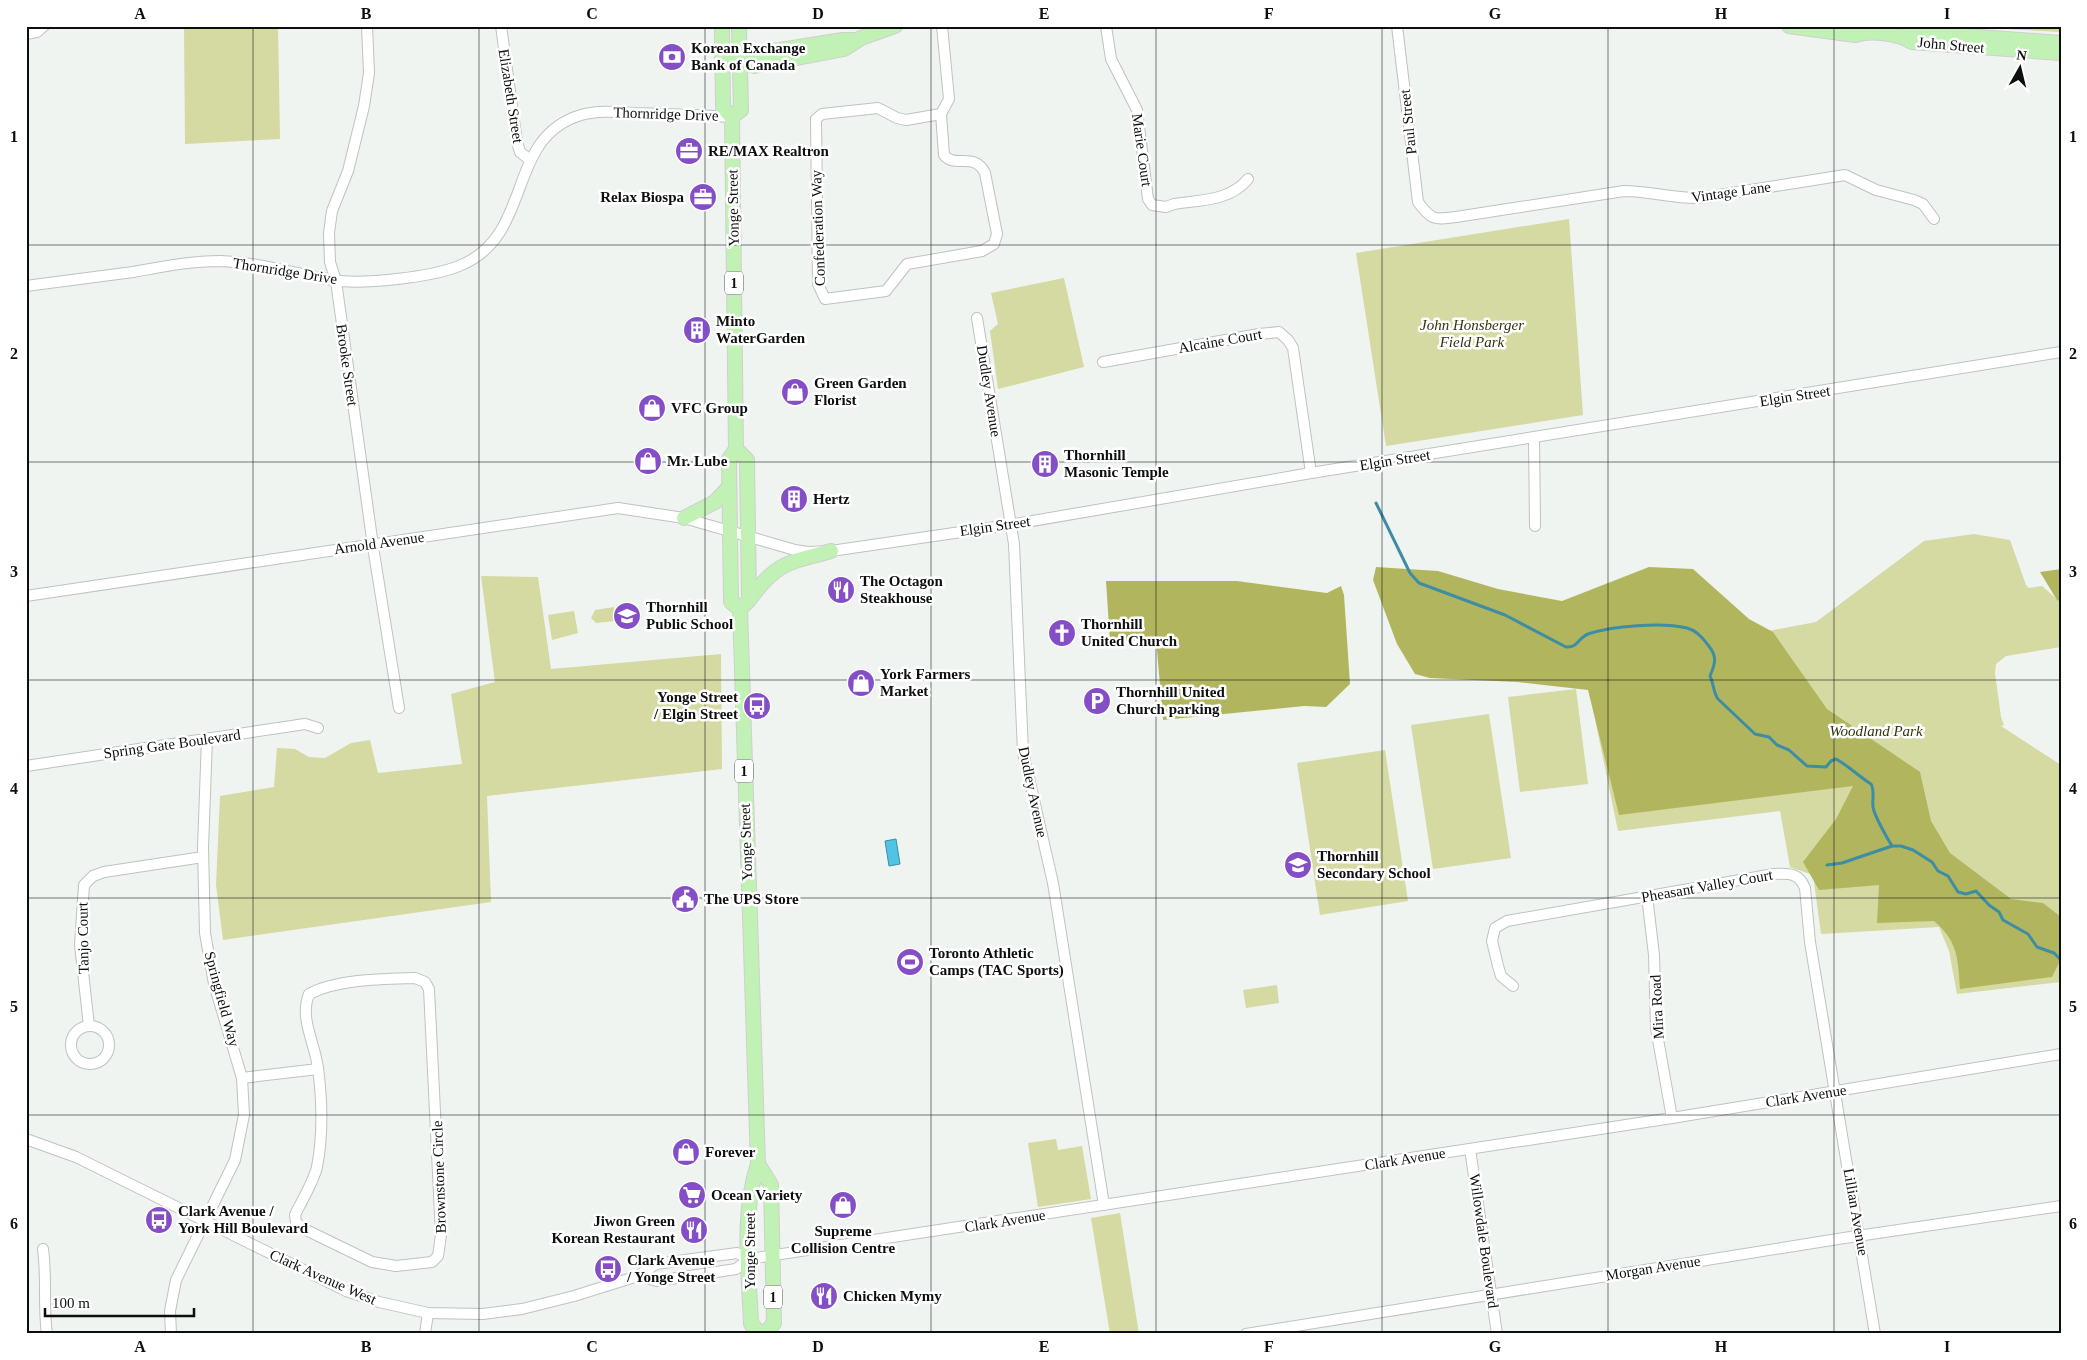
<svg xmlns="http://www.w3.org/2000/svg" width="2087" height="1360" viewBox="0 0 2087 1360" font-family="'Times New Roman',serif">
<rect width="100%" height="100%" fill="#eff4f1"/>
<!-- green -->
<g fill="#d5d9a2">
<polygon points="184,26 278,26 280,139 185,144"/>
<polygon points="1949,26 2061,26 2061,32"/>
<polygon points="1569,219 1583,415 1386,446 1356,253"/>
<polygon points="1064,278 1084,367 998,389 990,331 998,324 991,293"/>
<polygon points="1974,534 2010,540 2026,585 2029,588 2042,586 2061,603 2061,647 2006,656 1996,664 1995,673 2001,717 2004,725 2001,726 2061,765 2061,982 1957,994 1949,951 1939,927 1821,934 1813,875 1790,867 1780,811 1618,831 1584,666 1816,622 1924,541"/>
<polygon points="481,576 538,577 551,669 721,654 722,769 487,796 491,902 223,940 216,885 220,796 274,787 277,748 295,749 309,757 325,758 351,743 370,740 378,773 462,764 451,694 495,682"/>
<polygon points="614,607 615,621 596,623 591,618 595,610"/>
<polygon points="574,611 578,633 552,640 548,615"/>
<polygon points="1576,689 1588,784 1520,792 1508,697"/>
<polygon points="1489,714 1511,858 1433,869 1411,725"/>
<polygon points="1385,750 1408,901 1320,915 1297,763"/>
<polygon points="1277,985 1279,1003 1246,1008 1243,990"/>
<polygon points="1056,1139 1058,1150 1082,1146 1091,1199 1038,1207 1028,1143"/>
<polygon points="1120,1213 1139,1334 1110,1334 1091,1218"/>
</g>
<!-- forest -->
<g fill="#b1b65e">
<path d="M1376 567 1438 571 1498 589 1562 601 1649 567 1693 569 1749 619 1773 632 1827 709 1920 772 1931 821 1950 853 2011 899 2043 903 2061 917V959L2052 977 1960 989C1958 959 1958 941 1934 921L1877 923 1879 885 1819 890 1803 862 1836 819 1853 786 1619 815 1588 690 1517 682 1430 678 1415 674 1397 644 1373 580Z"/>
<polygon points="2061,569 2061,602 2057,600 2040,572"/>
<polygon points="1106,581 1237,581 1327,593 1341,586 1344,595 1350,684 1326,707 1304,706 1163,720 1156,639 1110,642"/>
</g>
<!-- water -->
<polygon fill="#51c3e4" stroke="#3d8da4" points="896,839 900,864 889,866 885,841"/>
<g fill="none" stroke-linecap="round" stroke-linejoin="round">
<!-- stream -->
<g stroke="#3d8da4" stroke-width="3">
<path d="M1376 503 1410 573 1419 583 1505 615 1566 647C1578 648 1578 638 1588 634 1612 626 1662 622 1687 628 1695 630 1703 638 1708 645 1717 656 1716 662 1710 676 1714 684 1713 692 1718 699L1755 734 1769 737 1777 745 1789 750 1807 766 1826 767 1831 761 1836 759C1849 766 1858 776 1871 784 1875 791 1872 799 1873 807 1874 815 1887 838 1892 846"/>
<polyline points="1827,865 1842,863 1892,846 1901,846 1913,850 1932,862 1938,871 1948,876 1958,892 1966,894 1976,891 1989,905 1999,912 2003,920 2028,934 2037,947 2054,953 2061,960"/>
</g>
<!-- minor casing -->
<g stroke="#bec2c0" stroke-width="12">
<g id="minor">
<polyline points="367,26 369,73 364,106 348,171 332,211 329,233 330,262 336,281 374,553 399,708"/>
<polyline points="501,26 517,142 520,152 530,160"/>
<path d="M1106 26 1111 59 1137 110 1148 199 1152 205 1166 207 1174 204C1200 200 1230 201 1248 179"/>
<path d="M1397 26 1418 202C1431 220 1434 220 1456 217L1624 191C1650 191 1674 199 1700 198L1845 175 1876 190 1914 200 1923 204 1934 219"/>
<polyline points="26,34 37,32 44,26"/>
<path d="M941 114 906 120 897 118 878 108 822 114 816 119 818 284 825 299 886 291 907 264 982 251 994 244 997 234 985 173C974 151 955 169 944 155L941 114 949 99 942 26"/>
<path d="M26 286C62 281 97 277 133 272 161 267 190 261 220 261 258 262 296 274 333 280 362 285 432 277 459 266 535 236 504 138 581 115 599 110 618 112 636 113 668 114 700 115 732 117"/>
<polyline points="977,318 1014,544 1023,752 1053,883 1104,1205"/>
<polyline points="1103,362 1259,334 1279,332 1288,340 1293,348 1311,473"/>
<polyline points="1534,438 1535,526"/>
<polyline points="26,596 618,508 684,518 795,550 808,552 831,551 1009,525 1311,473 2061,352"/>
<polyline points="26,766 305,724 318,728"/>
<polyline points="1647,896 1654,955 1656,1028 1672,1118"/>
<path d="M415 978 425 982 429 989 441 1235 438 1256 432 1262 396 1266 372 1262 302 1228 296 1222 295 1215C302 1200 313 1183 317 1167 323 1136 322 1099 318 1068 315 1043 299 1018 309 994 337 979 384 979 415 978Z"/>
<path d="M1513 986 1501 976 1498 966 1492 941 1495 928 1507 921 1774 874C1789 873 1799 873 1805 888L1810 942 1875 1334"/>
<polyline points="89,1026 80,945 84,885 93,876 104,872 203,857"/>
<circle cx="90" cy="1045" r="19"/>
<polyline points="242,1078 318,1069"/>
<polyline points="26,1139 76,1157 346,1291 379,1302 428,1313 483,1314 522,1309 574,1296 638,1276 656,1264 737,1253 749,1259"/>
<polyline points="1470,1149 1497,1334"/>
<path d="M43 1249C47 1278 43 1306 47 1334"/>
<polyline points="638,1276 657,1281 736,1269 749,1259 1672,1118 2061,1054"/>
<polyline points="171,1334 170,1311 176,1280 235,1160 244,1115 242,1078 214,984 205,933 203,848 207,738"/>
<polyline points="425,1334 428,1313"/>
<polyline points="1246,1334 1844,1238 2061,1206"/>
</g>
</g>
<!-- major casing -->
<g stroke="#cfcfcf" stroke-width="16">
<g id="major">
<polyline points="722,26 723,108 732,117 736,449 729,459 731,602 740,609"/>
<path d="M1789 26 1855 35C1871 30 1898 33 1912 42L2061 53"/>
<polyline points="1903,37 1913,32 2061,43"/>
<polyline points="736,60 754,54 843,40 855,40"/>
<polyline points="740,60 754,66 844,49 861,38 895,26"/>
<polyline points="732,117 741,110 739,26"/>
<path d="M736 449 747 460 749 600 740 609 758 1164C741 1214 749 1272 751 1324L761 1334"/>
<polyline points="684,518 715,502 729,487"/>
<path d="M749 600C777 562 787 563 831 551"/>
<polyline points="758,1164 771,1185 774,1323 765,1334"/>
</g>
</g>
<!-- minor -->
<use href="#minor" stroke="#fff" stroke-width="10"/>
<!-- major -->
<use href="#major" stroke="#c2f1b5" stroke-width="14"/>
</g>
<!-- grid -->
<path fill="none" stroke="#0d0f0e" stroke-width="1" stroke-opacity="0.55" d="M253 26V1334M479 26V1334M705 26V1334M931 26V1334M1156 26V1334M1382 26V1334M1608 26V1334M1834 26V1334M26 245H2061M26 462H2061M26 680H2061M26 898H2061M26 1115H2061"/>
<!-- icons -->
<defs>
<g id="bank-disc" transform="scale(1.4375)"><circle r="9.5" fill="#844ec6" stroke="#fff"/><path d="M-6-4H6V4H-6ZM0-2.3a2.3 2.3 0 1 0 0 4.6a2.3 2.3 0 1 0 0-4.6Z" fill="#fff"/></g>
<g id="office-disc" transform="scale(1.4375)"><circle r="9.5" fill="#844ec6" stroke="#fff"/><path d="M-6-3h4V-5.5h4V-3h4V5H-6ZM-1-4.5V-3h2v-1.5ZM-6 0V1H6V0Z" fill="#fff"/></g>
<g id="building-disc" transform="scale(1.4375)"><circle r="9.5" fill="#844ec6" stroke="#fff"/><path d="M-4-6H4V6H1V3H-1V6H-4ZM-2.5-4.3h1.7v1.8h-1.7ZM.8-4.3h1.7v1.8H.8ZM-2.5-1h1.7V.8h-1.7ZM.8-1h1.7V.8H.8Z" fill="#fff"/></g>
<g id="shop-disc" transform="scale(1.4375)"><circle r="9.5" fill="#844ec6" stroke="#fff"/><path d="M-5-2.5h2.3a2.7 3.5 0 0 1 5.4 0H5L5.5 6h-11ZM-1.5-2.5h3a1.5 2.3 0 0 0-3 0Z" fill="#fff"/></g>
<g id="restaurant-disc" transform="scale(1.4375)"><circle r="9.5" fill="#844ec6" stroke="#fff"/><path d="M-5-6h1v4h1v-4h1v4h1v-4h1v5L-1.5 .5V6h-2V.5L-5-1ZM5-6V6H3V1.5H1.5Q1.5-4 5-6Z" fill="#fff"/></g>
<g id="school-disc" transform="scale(1.4375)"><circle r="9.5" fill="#844ec6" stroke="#fff"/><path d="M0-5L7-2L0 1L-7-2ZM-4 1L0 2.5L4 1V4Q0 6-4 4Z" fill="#fff"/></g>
<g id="church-disc" transform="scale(1.4375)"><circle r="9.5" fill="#844ec6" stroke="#fff"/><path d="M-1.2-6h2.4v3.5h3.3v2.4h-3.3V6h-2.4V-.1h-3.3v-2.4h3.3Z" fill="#fff"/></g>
<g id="parking-disc" transform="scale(1.4375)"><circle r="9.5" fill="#844ec6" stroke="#fff"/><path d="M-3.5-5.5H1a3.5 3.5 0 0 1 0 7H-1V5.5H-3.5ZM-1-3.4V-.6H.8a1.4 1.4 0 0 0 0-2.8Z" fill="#fff"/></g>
<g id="bus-disc" transform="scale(1.4375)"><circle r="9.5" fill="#844ec6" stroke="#fff"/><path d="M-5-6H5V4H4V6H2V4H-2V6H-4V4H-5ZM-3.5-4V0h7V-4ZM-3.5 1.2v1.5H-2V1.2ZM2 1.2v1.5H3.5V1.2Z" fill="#fff"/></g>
<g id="civic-disc" transform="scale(1.4375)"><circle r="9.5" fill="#844ec6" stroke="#fff"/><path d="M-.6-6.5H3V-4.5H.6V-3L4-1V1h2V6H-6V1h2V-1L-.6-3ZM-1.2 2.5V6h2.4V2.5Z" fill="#fff"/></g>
<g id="stadium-disc" transform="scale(1.4375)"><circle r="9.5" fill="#844ec6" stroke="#fff"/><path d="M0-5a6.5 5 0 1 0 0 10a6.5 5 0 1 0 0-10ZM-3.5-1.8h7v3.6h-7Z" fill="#fff"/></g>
<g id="supermarket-disc" transform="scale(1.4375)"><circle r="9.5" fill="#844ec6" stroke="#fff"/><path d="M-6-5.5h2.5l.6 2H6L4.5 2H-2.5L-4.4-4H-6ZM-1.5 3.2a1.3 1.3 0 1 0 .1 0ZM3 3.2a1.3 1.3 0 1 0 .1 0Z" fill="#fff"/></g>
</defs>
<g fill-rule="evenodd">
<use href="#bank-disc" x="672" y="57"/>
<use href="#office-disc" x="689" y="151"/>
<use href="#office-disc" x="703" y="197"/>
<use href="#building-disc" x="697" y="330"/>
<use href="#shop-disc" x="795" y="392"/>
<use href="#shop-disc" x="652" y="408"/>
<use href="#shop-disc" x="648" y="461"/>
<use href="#building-disc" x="1045" y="464"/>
<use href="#building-disc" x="794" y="499"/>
<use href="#restaurant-disc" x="841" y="590"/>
<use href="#school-disc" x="627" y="616"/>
<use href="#church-disc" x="1062" y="633"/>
<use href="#shop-disc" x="861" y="683"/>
<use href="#parking-disc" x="1097" y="701"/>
<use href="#bus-disc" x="757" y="706"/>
<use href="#school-disc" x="1298" y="865"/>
<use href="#civic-disc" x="685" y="899"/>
<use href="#stadium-disc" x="910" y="962"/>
<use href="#shop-disc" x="686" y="1152"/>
<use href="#supermarket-disc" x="692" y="1195"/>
<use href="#shop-disc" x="843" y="1205"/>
<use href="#bus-disc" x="159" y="1220"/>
<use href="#restaurant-disc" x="694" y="1230"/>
<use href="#bus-disc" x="608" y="1269"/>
<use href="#restaurant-disc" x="824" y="1296"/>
</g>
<g text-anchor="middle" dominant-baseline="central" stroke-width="5" stroke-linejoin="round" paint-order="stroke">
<!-- shield labels -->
<g fill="#fff" stroke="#565756" stroke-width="1">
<rect x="725" y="271.5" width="18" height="23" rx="4"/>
<rect x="735" y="759.5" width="18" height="23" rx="4"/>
<rect x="764" y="1285.5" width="18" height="23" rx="4"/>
</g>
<g font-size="14" font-weight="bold" fill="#0d0f0e">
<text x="734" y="283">1</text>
<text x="744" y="771">1</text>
<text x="773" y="1297">1</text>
</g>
<!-- street labels -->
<g font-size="15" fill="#0d0f0e" stroke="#fff">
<text transform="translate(1951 45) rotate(5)">John Street</text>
<text transform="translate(511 96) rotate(81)">Elizabeth Street</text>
<text transform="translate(666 114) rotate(2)">Thornridge Drive</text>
<text transform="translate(1408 122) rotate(-96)">Paul Street</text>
<text transform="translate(1142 150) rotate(82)">Marie Court</text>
<text transform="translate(1731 192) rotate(-8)">Vintage Lane</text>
<text transform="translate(733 208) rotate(-91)">Yonge Street</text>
<text transform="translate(818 228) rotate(-92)">Confederation Way</text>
<text transform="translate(285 271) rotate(9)">Thornridge Drive</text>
<text transform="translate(1220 341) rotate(-10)">Alcaine Court</text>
<text transform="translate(347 365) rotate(82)">Brooke Street</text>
<text transform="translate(989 391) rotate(81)">Dudley Avenue</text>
<text transform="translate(1795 396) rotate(-9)">Elgin Street</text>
<text transform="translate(1395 460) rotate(-9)">Elgin Street</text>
<text transform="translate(995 526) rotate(-8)">Elgin Street</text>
<text transform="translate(379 543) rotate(-8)">Arnold Avenue</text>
<text transform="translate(172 744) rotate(-8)">Spring Gate Boulevard</text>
<text transform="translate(1033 792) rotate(78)">Dudley Avenue</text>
<text transform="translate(746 842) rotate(-92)">Yonge Street</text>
<text transform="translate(1707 886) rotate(-10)">Pheasant Valley Court</text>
<text transform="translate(83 938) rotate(-91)">Tanjo Court</text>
<text transform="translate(222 999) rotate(75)">Springfield Way</text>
<text transform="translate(1657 1007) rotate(-93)">Mira Road</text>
<text transform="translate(1806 1096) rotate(-9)">Clark Avenue</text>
<text transform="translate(1405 1159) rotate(-9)">Clark Avenue</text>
<text transform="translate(439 1177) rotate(-92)">Brownstone Circle</text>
<text transform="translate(1856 1212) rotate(80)">Lillian Avenue</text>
<text transform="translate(1005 1221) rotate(-9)">Clark Avenue</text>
<text transform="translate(1484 1241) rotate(82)">Willowdale Boulevard</text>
<text transform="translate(750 1251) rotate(-90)">Yonge Street</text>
<text transform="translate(1653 1268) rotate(-9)">Morgan Avenue</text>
<text transform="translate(323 1277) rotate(24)">Clark Avenue West</text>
</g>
<!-- poi labels -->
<g font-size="15" font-weight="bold" fill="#0d0f0e" stroke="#fff" text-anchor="start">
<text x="691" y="48">Korean Exchange<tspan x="691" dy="17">Bank of Canada</tspan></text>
<text x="708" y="151">RE/MAX Realtron</text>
<text x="684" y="197" text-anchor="end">Relax Biospa</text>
<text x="716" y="321">Minto<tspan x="716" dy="17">WaterGarden</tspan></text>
<text x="814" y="383">Green Garden<tspan x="814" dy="17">Florist</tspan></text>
<text x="671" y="408">VFC Group</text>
<text x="1064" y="455">Thornhill<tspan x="1064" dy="17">Masonic Temple</tspan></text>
<text x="667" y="461">Mr. Lube</text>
<text x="813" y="499">Hertz</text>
<text x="860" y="581">The Octagon<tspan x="860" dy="17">Steakhouse</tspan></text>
<text x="646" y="607">Thornhill<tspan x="646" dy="17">Public School</tspan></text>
<text x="1081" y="624">Thornhill<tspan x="1081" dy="17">United Church</tspan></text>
<text x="880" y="674">York Farmers<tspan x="880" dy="17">Market</tspan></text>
<text x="1116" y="692">Thornhill United<tspan x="1116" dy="17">Church parking</tspan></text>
<text x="738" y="697" text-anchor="end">Yonge Street<tspan x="738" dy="17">/ Elgin Street</tspan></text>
<text x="1317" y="856">Thornhill<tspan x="1317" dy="17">Secondary School</tspan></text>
<text x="704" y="899">The UPS Store</text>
<text x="929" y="953">Toronto Athletic<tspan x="929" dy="17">Camps (TAC Sports)</tspan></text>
<text x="705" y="1152">Forever</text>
<text x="711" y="1195">Ocean Variety</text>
<text x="178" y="1211">Clark Avenue /<tspan x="178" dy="17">York Hill Boulevard</tspan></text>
<text x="675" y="1221" text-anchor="end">Jiwon Green<tspan x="675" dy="17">Korean Restaurant</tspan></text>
<text x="843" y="1231" text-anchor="middle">Supreme<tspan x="843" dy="17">Collision Centre</tspan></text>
<text x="627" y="1260">Clark Avenue<tspan x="627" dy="17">/ Yonge Street</tspan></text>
<text x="843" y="1296">Chicken Mymy</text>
</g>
<!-- park labels -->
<g font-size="15" font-style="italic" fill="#32340d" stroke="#fff">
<text x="1472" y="325">John Honsberger<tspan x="1472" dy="17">Field Park</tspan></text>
<text x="1876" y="731">Woodland Park</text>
</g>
</g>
<!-- border -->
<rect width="2087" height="1360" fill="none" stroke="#ffffff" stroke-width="55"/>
<!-- north arrow -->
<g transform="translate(2020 68) rotate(8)" stroke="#ffffff" stroke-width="4" paint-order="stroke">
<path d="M0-4L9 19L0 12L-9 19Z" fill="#0d0f0e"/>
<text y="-8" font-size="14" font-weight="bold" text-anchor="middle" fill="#0d0f0e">N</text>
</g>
<!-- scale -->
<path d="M45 1308v8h149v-8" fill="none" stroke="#0d0f0e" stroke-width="2.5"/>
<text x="52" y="1308" font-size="15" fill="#0d0f0e" stroke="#ffffff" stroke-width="4" paint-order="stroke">100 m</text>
<rect x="28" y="28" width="2032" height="1304" fill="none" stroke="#0d0f0e" stroke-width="2"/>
<g font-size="16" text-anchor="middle" font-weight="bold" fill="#0d0f0e">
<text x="140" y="19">A</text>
<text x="366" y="19">B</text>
<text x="592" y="19">C</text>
<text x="818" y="19">D</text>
<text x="1044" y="19">E</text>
<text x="1269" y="19">F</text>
<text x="1495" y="19">G</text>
<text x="1721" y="19">H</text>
<text x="1947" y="19">I</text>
<text x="14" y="142">1</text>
<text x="2073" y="142">1</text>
<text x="14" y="359">2</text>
<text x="2073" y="359">2</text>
<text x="14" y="577">3</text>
<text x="2073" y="577">3</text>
<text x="14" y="794">4</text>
<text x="2073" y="794">4</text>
<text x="14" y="1012">5</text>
<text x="2073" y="1012">5</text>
<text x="14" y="1229">6</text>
<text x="2073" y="1229">6</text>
<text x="140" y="1352">A</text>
<text x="366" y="1352">B</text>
<text x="592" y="1352">C</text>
<text x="818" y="1352">D</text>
<text x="1044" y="1352">E</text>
<text x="1269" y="1352">F</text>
<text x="1495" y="1352">G</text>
<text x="1721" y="1352">H</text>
<text x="1947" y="1352">I</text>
</g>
</svg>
